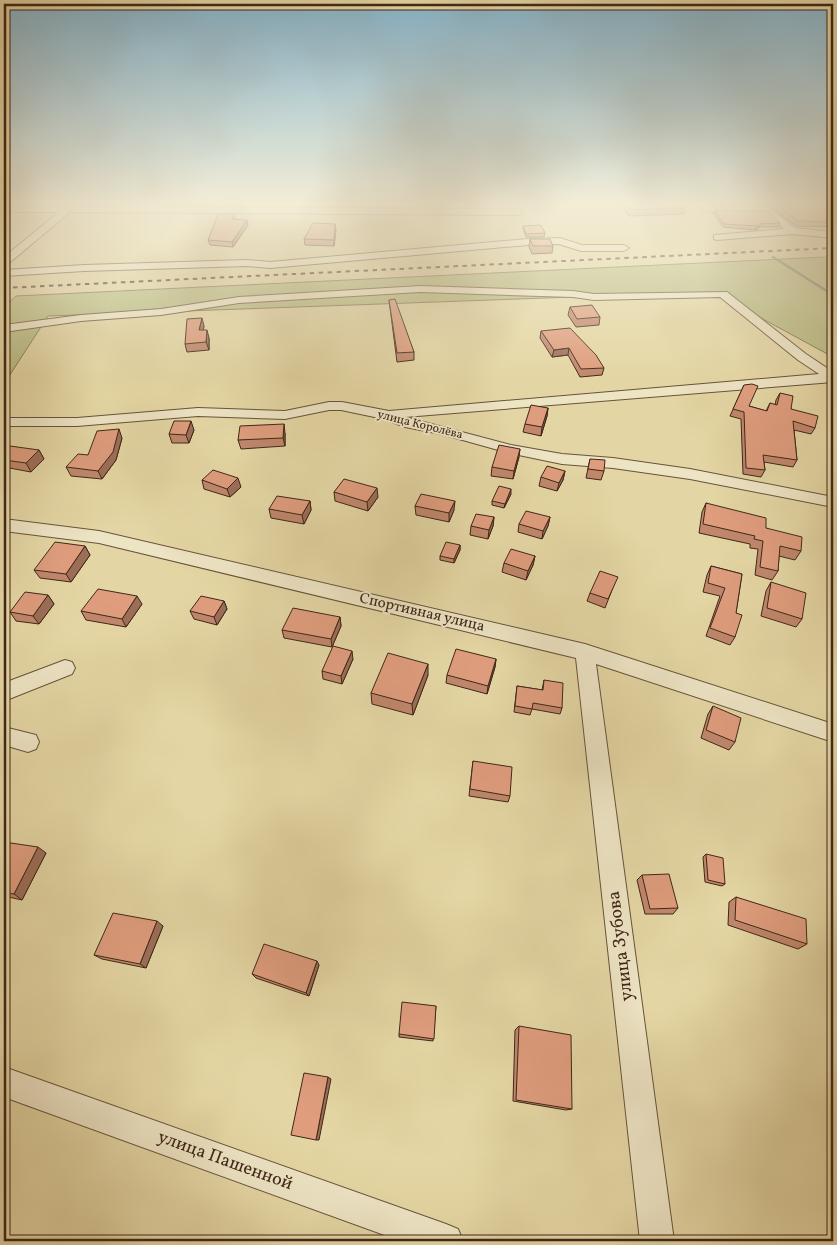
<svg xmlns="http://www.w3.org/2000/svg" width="837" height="1245" viewBox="0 0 837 1245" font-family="Vollkorn,serif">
<rect width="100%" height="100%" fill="#e4d6a4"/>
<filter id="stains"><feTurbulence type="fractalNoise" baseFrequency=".004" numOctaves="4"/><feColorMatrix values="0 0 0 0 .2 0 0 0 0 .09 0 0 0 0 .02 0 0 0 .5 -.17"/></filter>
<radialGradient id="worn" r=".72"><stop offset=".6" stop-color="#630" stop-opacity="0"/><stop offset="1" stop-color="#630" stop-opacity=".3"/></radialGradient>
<!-- green -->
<polygon fill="#b9bd82" stroke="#7c724d" points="825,257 833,261 833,357 713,292 48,316 4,384 4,307 16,296"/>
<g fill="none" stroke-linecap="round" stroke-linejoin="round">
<!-- stream -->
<polyline stroke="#737f6e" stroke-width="2.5" points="773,257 833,295"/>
<!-- minor casing -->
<g stroke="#68533b" stroke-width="2">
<g id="minor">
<polygon points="697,204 708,204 712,206 768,207 795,228 833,232 833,238 792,234 717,240 714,239 714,235 784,229 766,213 710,212"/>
<polygon points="4,206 519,209 523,212 519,215 70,212 8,264 4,265 4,257 59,212 4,212"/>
<polygon points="560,238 582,245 624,245 629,248 624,251 581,251 559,244 528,245 270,268 247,266 84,271 4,276 4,270 84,265 247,260 270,262 528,239"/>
<polygon points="420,286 573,291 594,294 727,292 806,354 833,372 833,382 405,417 511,445 562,454 613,458 690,469 833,497 833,507 690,479 613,468 562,464 509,453 441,434 405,427 384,419 341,410 329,410 285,419 198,416 77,426 4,426 4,418 77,418 198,408 285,411 329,402 342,402 389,411 819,374 798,360 720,297 594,300 573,297 420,292 239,303 161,315 81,321 4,332 4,325 81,315 161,309 239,297"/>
<polygon points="4,519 99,531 585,644 833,724 833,742 596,664 674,1241 640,1241 576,658 99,543 4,531"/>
<polygon points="65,660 72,662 75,668 72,674 4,701 4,683"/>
<polygon points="4,727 36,735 39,742 36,749 28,752 4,745"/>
<polygon points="4,1067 446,1224 458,1229 463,1241 401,1241 4,1097"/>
</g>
</g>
<!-- minor -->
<use href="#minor" fill="#ede4c4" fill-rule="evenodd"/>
<!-- rail -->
<polyline stroke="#3f2718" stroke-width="2" stroke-dasharray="4.5 4.5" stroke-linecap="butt" points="4,288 833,248"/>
</g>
<!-- wall -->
<g fill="#c0876c" stroke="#3f2718">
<polygon points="621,204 682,204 685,208 683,214 629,216"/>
<polygon points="715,204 833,204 833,227 796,226 768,205"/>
<polygon points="715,210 780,223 779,227 759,227 758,229 755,230 723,227 714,214"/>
<polygon points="234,214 235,219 248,225 233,247 210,245 208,240"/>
<polygon points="523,226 545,233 544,237 526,237 523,229"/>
<polygon points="336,230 334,246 305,245 304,239"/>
<polygon points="530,239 553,246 552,253 532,254 529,247"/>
<polygon points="389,300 414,352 414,360 397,362 390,308"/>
<polygon points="570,307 600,317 599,325 576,327 568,315"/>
<polygon points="204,326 203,330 209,338 209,350 187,352 185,344"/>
<polygon points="541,331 604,368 602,375 580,377 568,355 552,357 540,338"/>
<polygon points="744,385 749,406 766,411 770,403 775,405 776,400 780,393 791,409 815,428 811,434 794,430 797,460 793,467 764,462 765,470 761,477 743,474 741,419 730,416"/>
<polygon points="548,408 547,416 541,436 523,432 525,424"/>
<polygon points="194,430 189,443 172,443 169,434"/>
<polygon points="285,433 285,446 241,449 238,440"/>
<polygon points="122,438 116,460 102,479 71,476 66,467 88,455"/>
<polygon points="39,450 44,459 31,472 4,467 4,453"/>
<polygon points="519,457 513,479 491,476 492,467"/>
<polygon points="590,459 604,471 601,480 586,478"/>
<polygon points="565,471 563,480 557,491 539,486 541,477"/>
<polygon points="202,480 241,487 230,497 204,489"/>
<polygon points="334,492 378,497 368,511 335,501"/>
<polygon points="511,494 504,508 492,505 492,501"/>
<polygon points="310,501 311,510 304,524 271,518 269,509"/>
<polygon points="706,503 766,528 801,551 795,560 779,556 778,571 772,580 755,575 758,549 750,548 750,544 699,533 702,512"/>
<polygon points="415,506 454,510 449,522 416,515"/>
<polygon points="494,517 493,526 488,539 470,535 471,526"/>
<polygon points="550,517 548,526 542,539 518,532 519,524"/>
<polygon points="460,545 460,550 454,563 440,560 440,556"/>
<polygon points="85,546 90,555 71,582 40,578 34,570"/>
<polygon points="535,556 533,565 526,580 502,572 504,563"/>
<polygon points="711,566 742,574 736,613 735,637 730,645 706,636 720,596 703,592 707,575"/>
<polygon points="771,582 802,619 796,627 761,616 766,591"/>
<polygon points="614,585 605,608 587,601 590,593"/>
<polygon points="48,595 54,604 39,624 16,621 10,612"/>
<polygon points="224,601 227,609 217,625 194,619 190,611"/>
<polygon points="142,604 126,627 86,620 81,611"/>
<polygon points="340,617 341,626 332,647 284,638 282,630"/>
<polygon points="353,659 342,684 323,679 322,671"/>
<polygon points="496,659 495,667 487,694 446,683 447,675"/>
<polygon points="428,675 413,715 372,704 371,693"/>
<polygon points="544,680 562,708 560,714 532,709 530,715 514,712 517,686 542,690"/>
<polygon points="713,706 735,742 729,750 701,738 708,714"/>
<polygon points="473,761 510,796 508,802 469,796"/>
<polygon points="4,842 46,853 22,900 4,896"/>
<polygon points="706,854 725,884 722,886 705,882 703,857"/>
<polygon points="642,875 678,908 673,914 645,914 637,880"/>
<polygon points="736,897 807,944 798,949 728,925 729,902"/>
<polygon points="163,926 146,968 102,959 94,955"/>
<polygon points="319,965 309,996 256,978 252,974"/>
<polygon points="436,1006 433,1041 399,1037 399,1034"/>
<polygon points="519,1026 572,1109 566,1110 513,1101 515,1030"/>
</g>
<!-- shaded-wall -->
<g fill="#9c6e58" stroke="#3f2718">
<polygon points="247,220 248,225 233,247 232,242"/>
<polygon points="335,224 336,230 334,246 334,240"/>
<polygon points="756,226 759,226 758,229 755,230"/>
<polygon points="202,318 204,326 202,338 199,330"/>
<polygon points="207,330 209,338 209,350 206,342"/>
<polygon points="569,348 568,355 552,357 554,350"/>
<polygon points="548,408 547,416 541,436 542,427"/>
<polygon points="191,421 194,430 189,443 186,435"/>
<polygon points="284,424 285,433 285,446 283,438"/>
<polygon points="119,429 122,438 116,460 102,479 98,471"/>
<polygon points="520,449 519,457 513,479 514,471"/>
<polygon points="39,450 44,459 31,472 26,463"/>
<polygon points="565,471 563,480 557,491 559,483"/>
<polygon points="238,478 241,487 230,497 227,489"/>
<polygon points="377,488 378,497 368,511 367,502"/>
<polygon points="511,489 511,494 504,508 505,504"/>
<polygon points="310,501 311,510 304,524 302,515"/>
<polygon points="455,501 454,510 449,522 449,513"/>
<polygon points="494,517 493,526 488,539 489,530"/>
<polygon points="550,517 548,526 542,539 543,531"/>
<polygon points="460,545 460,550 454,563 454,559"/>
<polygon points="85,546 90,555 71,582 66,574"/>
<polygon points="535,556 533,565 526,580 528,571"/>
<polygon points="48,595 54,604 39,624 33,616"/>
<polygon points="137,596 142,604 126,627 122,619"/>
<polygon points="224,601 227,609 217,625 214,617"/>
<polygon points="340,617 341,626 332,647 331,639"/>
<polygon points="352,651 353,659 342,684 341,676"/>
<polygon points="496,659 495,667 487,694 488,686"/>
<polygon points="428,664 428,675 413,715 412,704"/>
<polygon points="38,847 46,853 22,900 14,894"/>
<polygon points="157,921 163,926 146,968 140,964"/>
<polygon points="317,961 319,965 309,996 306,993"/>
<polygon points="328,1077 331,1079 319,1140 316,1140"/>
</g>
<!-- building -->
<g fill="#df9d7e" stroke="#3f2718">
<polygon points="626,204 682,204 685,208 630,210"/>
<polygon points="776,204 833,204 833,209 831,209 833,212 833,222 798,221"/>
<polygon points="715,210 767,211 780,223 759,224 759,226 756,226 724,224"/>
<polygon points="218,214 234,214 232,219 247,220 232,242 208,240"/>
<polygon points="313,223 335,224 334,240 304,239"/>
<polygon points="541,225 545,233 526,234 523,226"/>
<polygon points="530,239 550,239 553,246 533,246"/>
<polygon points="395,299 414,352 397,353 389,300"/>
<polygon points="592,305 600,317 577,319 570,307"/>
<polygon points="202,318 199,330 207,330 206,342 185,344 187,319"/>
<polygon points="570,328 596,355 604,368 581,369 569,348 554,350 541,331"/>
<polygon points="752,384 758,386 749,406 767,411 770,403 777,405 780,393 793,396 791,409 818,416 815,428 793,421 797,460 763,455 765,470 746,468 744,412 733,409 744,385"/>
<polygon points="531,405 548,408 542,427 525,424"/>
<polygon points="174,421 191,421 186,435 169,434"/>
<polygon points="284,424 283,438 238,440 240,426"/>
<polygon points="119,429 113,452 98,471 66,467 78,454 88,455 97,431"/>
<polygon points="499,445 520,449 514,471 492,467"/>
<polygon points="10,446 39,450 26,463 4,460 4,453"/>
<polygon points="590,459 605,460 604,471 588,469"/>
<polygon points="547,466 565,471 559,483 541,477"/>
<polygon points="213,470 238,478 227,489 202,480"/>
<polygon points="344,479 377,488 367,502 334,492"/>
<polygon points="499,486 511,489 505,504 492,501"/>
<polygon points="421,494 455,501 449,513 415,506"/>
<polygon points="277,496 310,501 302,515 269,509"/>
<polygon points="706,503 766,518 766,528 802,537 801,551 780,546 778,571 760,567 763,541 754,539 755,536 703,524"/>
<polygon points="526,511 550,517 543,531 519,524"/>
<polygon points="476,514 494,517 489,530 471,526"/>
<polygon points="55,542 85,546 66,574 34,570"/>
<polygon points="446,542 460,545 454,559 440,556"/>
<polygon points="511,549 535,556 528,571 504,563"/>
<polygon points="711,566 742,574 736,613 742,615 735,637 710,628 725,588 708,583"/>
<polygon points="600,571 618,577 608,599 590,593"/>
<polygon points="771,582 806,593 802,619 767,608"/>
<polygon points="98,589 137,596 122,619 81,611"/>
<polygon points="25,592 48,595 33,616 10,612"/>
<polygon points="201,596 224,601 214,617 190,611"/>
<polygon points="293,608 340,617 331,639 282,630"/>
<polygon points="333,646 352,651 341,676 322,671"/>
<polygon points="456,649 496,659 488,686 447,675"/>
<polygon points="388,653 428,664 412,704 371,693"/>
<polygon points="544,680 563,683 562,708 533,703 532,709 515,706 517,686 543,690"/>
<polygon points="713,706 741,718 735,742 706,730"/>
<polygon points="473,761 512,767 510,796 470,789"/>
<polygon points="4,842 38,847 14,894 4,893"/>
<polygon points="706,854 723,858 725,884 708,880"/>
<polygon points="669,874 678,908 650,909 642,875"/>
<polygon points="736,897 806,919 807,944 735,920"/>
<polygon points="113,913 157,921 140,964 94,955"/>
<polygon points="264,944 317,961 306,993 252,974"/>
<polygon points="402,1002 436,1006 434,1039 399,1034"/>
<polygon points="519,1026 571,1035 572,1109 516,1100"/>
<polygon points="304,1073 328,1077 316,1140 291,1135"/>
</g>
<!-- sky -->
<linearGradient id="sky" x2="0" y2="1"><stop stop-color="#87b6ce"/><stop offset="0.54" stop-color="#f3edd6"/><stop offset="1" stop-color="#f3edd6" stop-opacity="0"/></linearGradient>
<rect width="837" height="378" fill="url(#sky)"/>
<g text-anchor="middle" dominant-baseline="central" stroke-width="4" stroke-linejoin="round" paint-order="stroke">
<!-- far-street labels -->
<g font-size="12" fill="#3f2718" stroke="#ede4c4">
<text transform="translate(420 425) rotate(14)">улица Королёва</text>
</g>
<!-- street labels -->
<g font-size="15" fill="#3f2718" stroke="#ede4c4">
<text transform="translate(422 613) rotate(13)">Спортивная улица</text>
</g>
<!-- near-street labels -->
<g font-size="18" fill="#3f2718" stroke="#ede4c4">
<text transform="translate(621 946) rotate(-97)">улица Зубова</text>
<text transform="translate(225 1161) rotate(20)">улица Пашенной</text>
</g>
</g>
<!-- margin -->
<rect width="837" height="1245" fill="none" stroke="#e4d6a4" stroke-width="20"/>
<rect x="5" y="5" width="827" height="1235" fill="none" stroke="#3f2718" stroke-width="2.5"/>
<rect x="10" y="10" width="817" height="1225" fill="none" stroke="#3f2718"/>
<rect width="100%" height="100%" filter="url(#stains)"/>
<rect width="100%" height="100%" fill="url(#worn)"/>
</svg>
